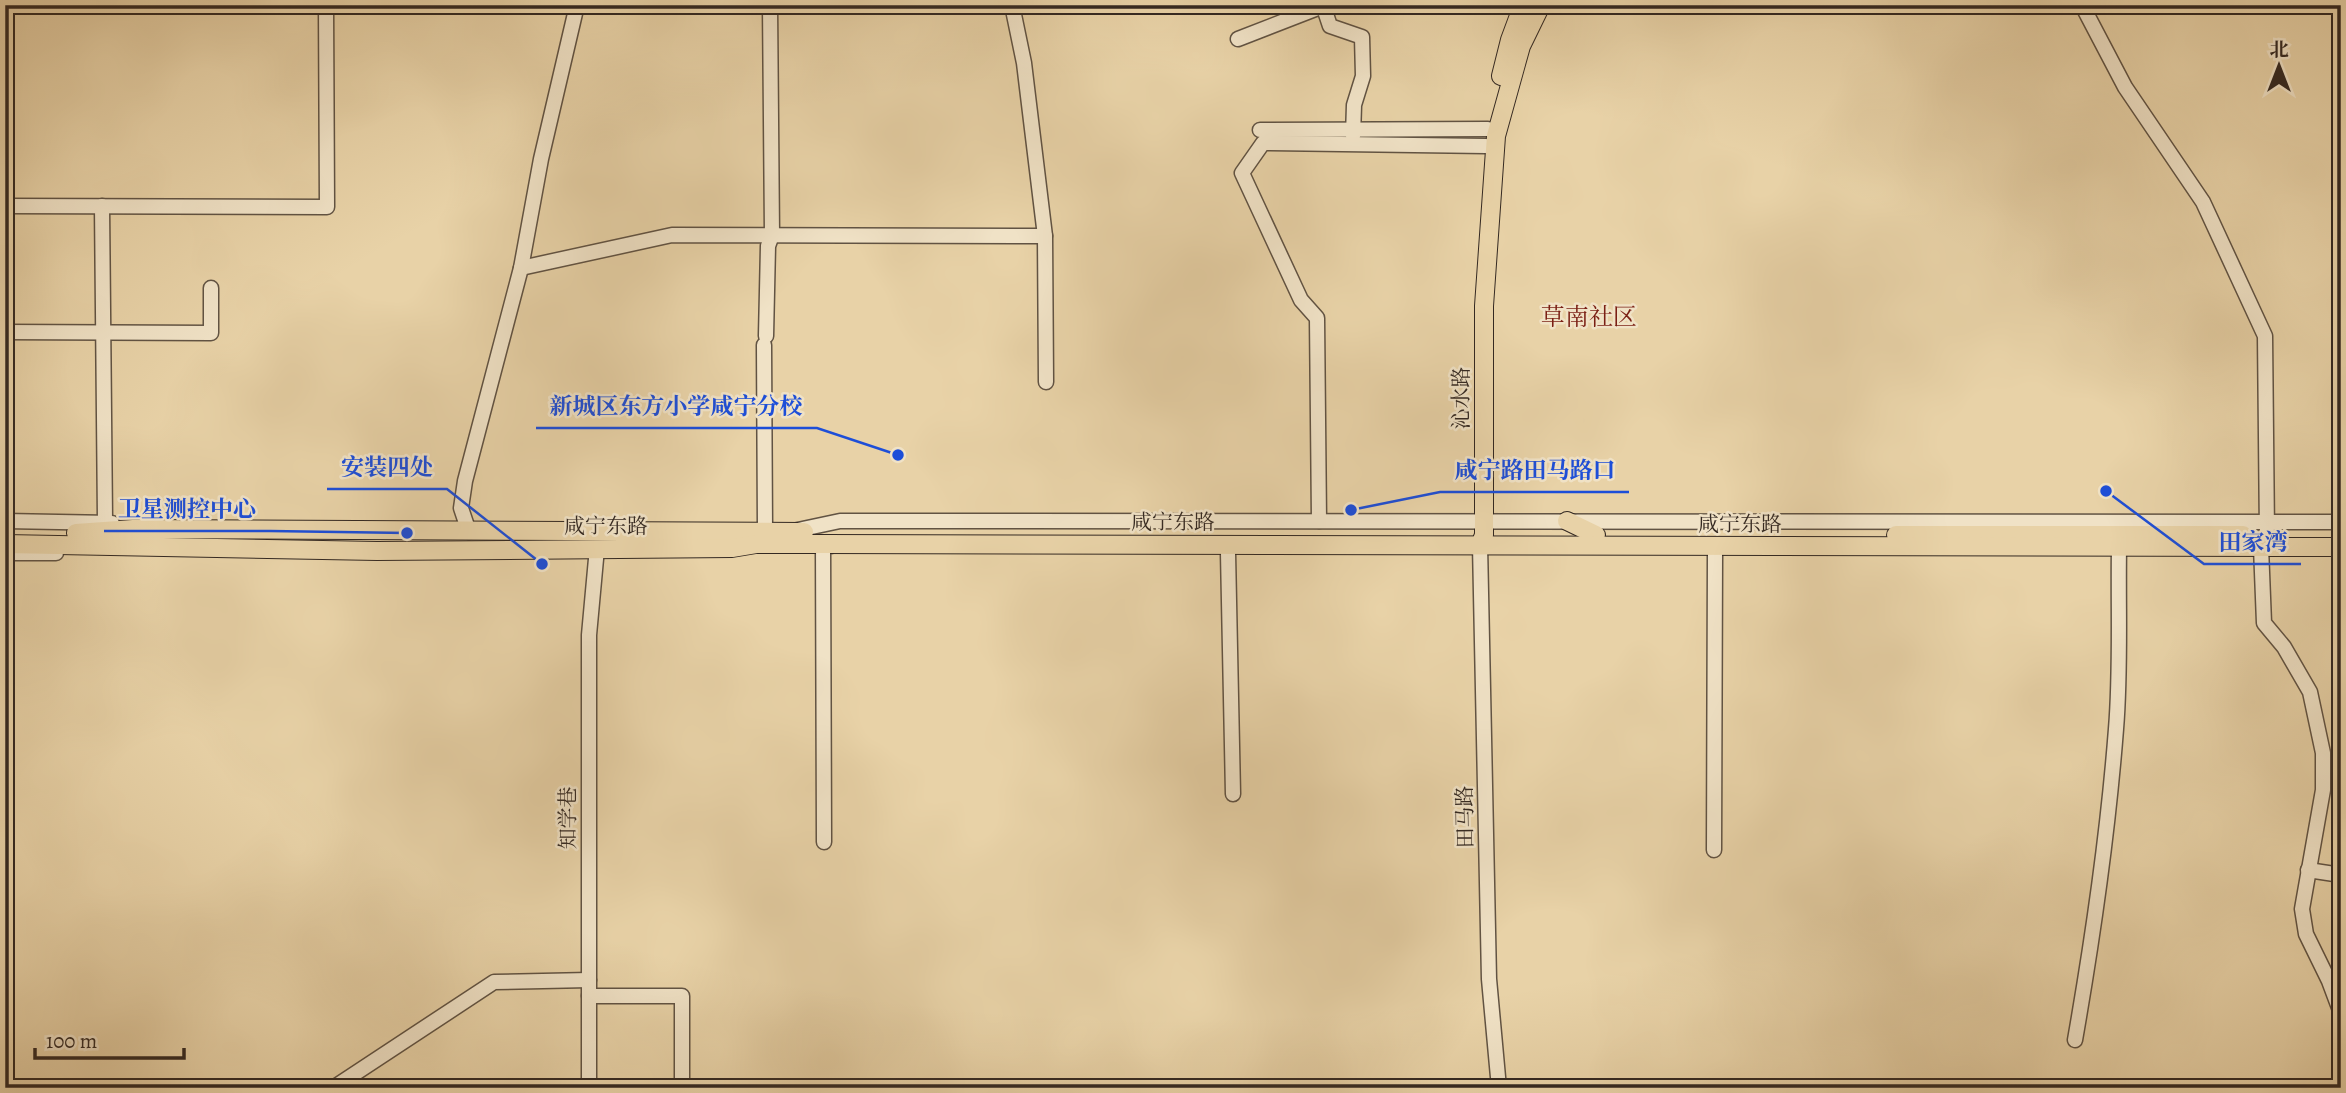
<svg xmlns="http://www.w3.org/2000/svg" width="2346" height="1093" viewBox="0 0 2346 1093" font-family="Alegreya,'Noto Serif SC',serif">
<rect width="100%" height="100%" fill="#e8d2a7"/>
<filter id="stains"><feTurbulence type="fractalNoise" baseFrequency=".00286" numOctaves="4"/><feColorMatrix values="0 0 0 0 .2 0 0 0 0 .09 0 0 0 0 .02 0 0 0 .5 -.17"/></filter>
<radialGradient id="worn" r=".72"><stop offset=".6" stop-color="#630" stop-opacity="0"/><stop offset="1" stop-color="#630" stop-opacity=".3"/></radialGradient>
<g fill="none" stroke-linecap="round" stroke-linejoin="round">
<!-- minor casing -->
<g stroke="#615343" stroke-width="17">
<g id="minor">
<polyline points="1012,5 1024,63 1045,236 1046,382"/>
<polyline points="1323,5 1330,26 1362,37 1363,76 1354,105 1353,136"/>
<polyline points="2082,5 2125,87 2203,202 2265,336 2267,535 2261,547 2264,623 2284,647 2310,692 2323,753 2323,790 2302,909 2306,934 2329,981 2341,1013"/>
<polyline points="1238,39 1323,6"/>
<polyline points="1260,130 1488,129"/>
<polyline points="5,206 327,207 326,5"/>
<polyline points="102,206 105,521"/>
<polyline points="521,268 672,235 1045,236"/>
<polyline points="5,332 211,333 211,288"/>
<polyline points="766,336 768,246 772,235 770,5"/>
<polyline points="764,345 765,532"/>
<polyline points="5,521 112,523"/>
<polyline points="1319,521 1317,318 1301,300 1242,173 1263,143 1486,146"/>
<polyline points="793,531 840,521 2341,522"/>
<polyline points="469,532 461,508 465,481 521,268 541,159 577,5"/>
<polyline points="1480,545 1489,979 1499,1088"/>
<polyline points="5,553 56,553"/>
<polyline points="1228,553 1233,794"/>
<polyline points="824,842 823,544 831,546"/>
<polyline points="1714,850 1715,554"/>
<polyline points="2308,870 2341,875"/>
<polyline points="589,996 682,996 682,1088"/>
<path d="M2075 1040C2093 937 2108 833 2116 729 2121 669 2118 608 2119 548"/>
<polyline points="333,1088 494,982 589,980"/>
<polyline points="589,1088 589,635 597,548"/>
</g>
</g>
<!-- major casing -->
<g stroke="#342922" stroke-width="20">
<g id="major">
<polyline points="1501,76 1510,40 1523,5"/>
<polyline points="1567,521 1596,535"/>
<polyline points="76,533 133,529 804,532"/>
<polyline points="1896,535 2243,535"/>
<polyline points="5,544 377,551 732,548 756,544 823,544 2341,547"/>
<polyline points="1480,545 1484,535 1484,306 1496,136 1521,46 1541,5"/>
</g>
</g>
<!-- minor -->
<use href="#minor" stroke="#f0e2c6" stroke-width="14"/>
<!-- major -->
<use href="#major" stroke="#e8d2a7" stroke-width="18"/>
</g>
<g text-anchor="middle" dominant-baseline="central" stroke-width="5" stroke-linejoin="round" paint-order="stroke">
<!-- street labels -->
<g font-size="21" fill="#342922" stroke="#f0e2c6">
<text transform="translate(1461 398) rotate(-90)">沁水路</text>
<text x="1173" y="522">咸宁东路</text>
<text x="1740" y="524">咸宁东路</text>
<text x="606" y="526">咸宁东路</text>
<text transform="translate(1465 817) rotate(-91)">田马路</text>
<text transform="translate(568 818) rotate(-90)">知学巷</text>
</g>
<!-- quarter labels -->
<g font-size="24" fill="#7a1f14" stroke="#f0e2c6">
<text x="1589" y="317">草南社区</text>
</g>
</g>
<!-- callouts -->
<path fill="none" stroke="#1d4ed8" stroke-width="2.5" d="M898 455L817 428H536M542 564L447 489H327M1351 510L1440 492H1629M407 533L270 531H104M2106 491L2204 564H2301"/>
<g fill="#1d4ed8" stroke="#f0e2c6" stroke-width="2.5">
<circle cx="898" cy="455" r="7"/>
<circle cx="542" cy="564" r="7"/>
<circle cx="1351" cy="510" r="7"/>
<circle cx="407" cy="533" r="7"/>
<circle cx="2106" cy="491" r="7"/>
</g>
<g font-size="23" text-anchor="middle" font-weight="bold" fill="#1d4ed8" stroke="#f0e2c6" stroke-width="5" stroke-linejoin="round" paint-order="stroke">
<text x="676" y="414">新城区东方小学咸宁分校</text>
<text x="387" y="475">安装四处</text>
<text x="1535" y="478">咸宁路田马路口</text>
<text x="187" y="517">卫星测控中心</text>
<text x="2253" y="550">田家湾</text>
</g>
<!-- margin -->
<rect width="2346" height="1093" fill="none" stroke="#e8d2a7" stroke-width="28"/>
<rect x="7" y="7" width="2332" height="1079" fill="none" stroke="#342922" stroke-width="3.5"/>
<rect x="14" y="14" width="2318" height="1065" fill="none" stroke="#342922" stroke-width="2"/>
<!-- north arrow -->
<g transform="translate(2279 66)" stroke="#f0e2c6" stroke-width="5" paint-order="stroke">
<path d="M0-5L12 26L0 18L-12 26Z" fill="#342922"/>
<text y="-10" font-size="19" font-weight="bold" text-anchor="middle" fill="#342922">北</text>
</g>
<!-- scale -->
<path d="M35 1048v10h149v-10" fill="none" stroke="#342922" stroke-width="3.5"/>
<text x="46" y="1048" font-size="21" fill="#342922" stroke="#f0e2c6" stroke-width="5" paint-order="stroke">100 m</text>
<rect width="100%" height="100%" filter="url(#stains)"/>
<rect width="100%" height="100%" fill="url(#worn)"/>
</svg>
